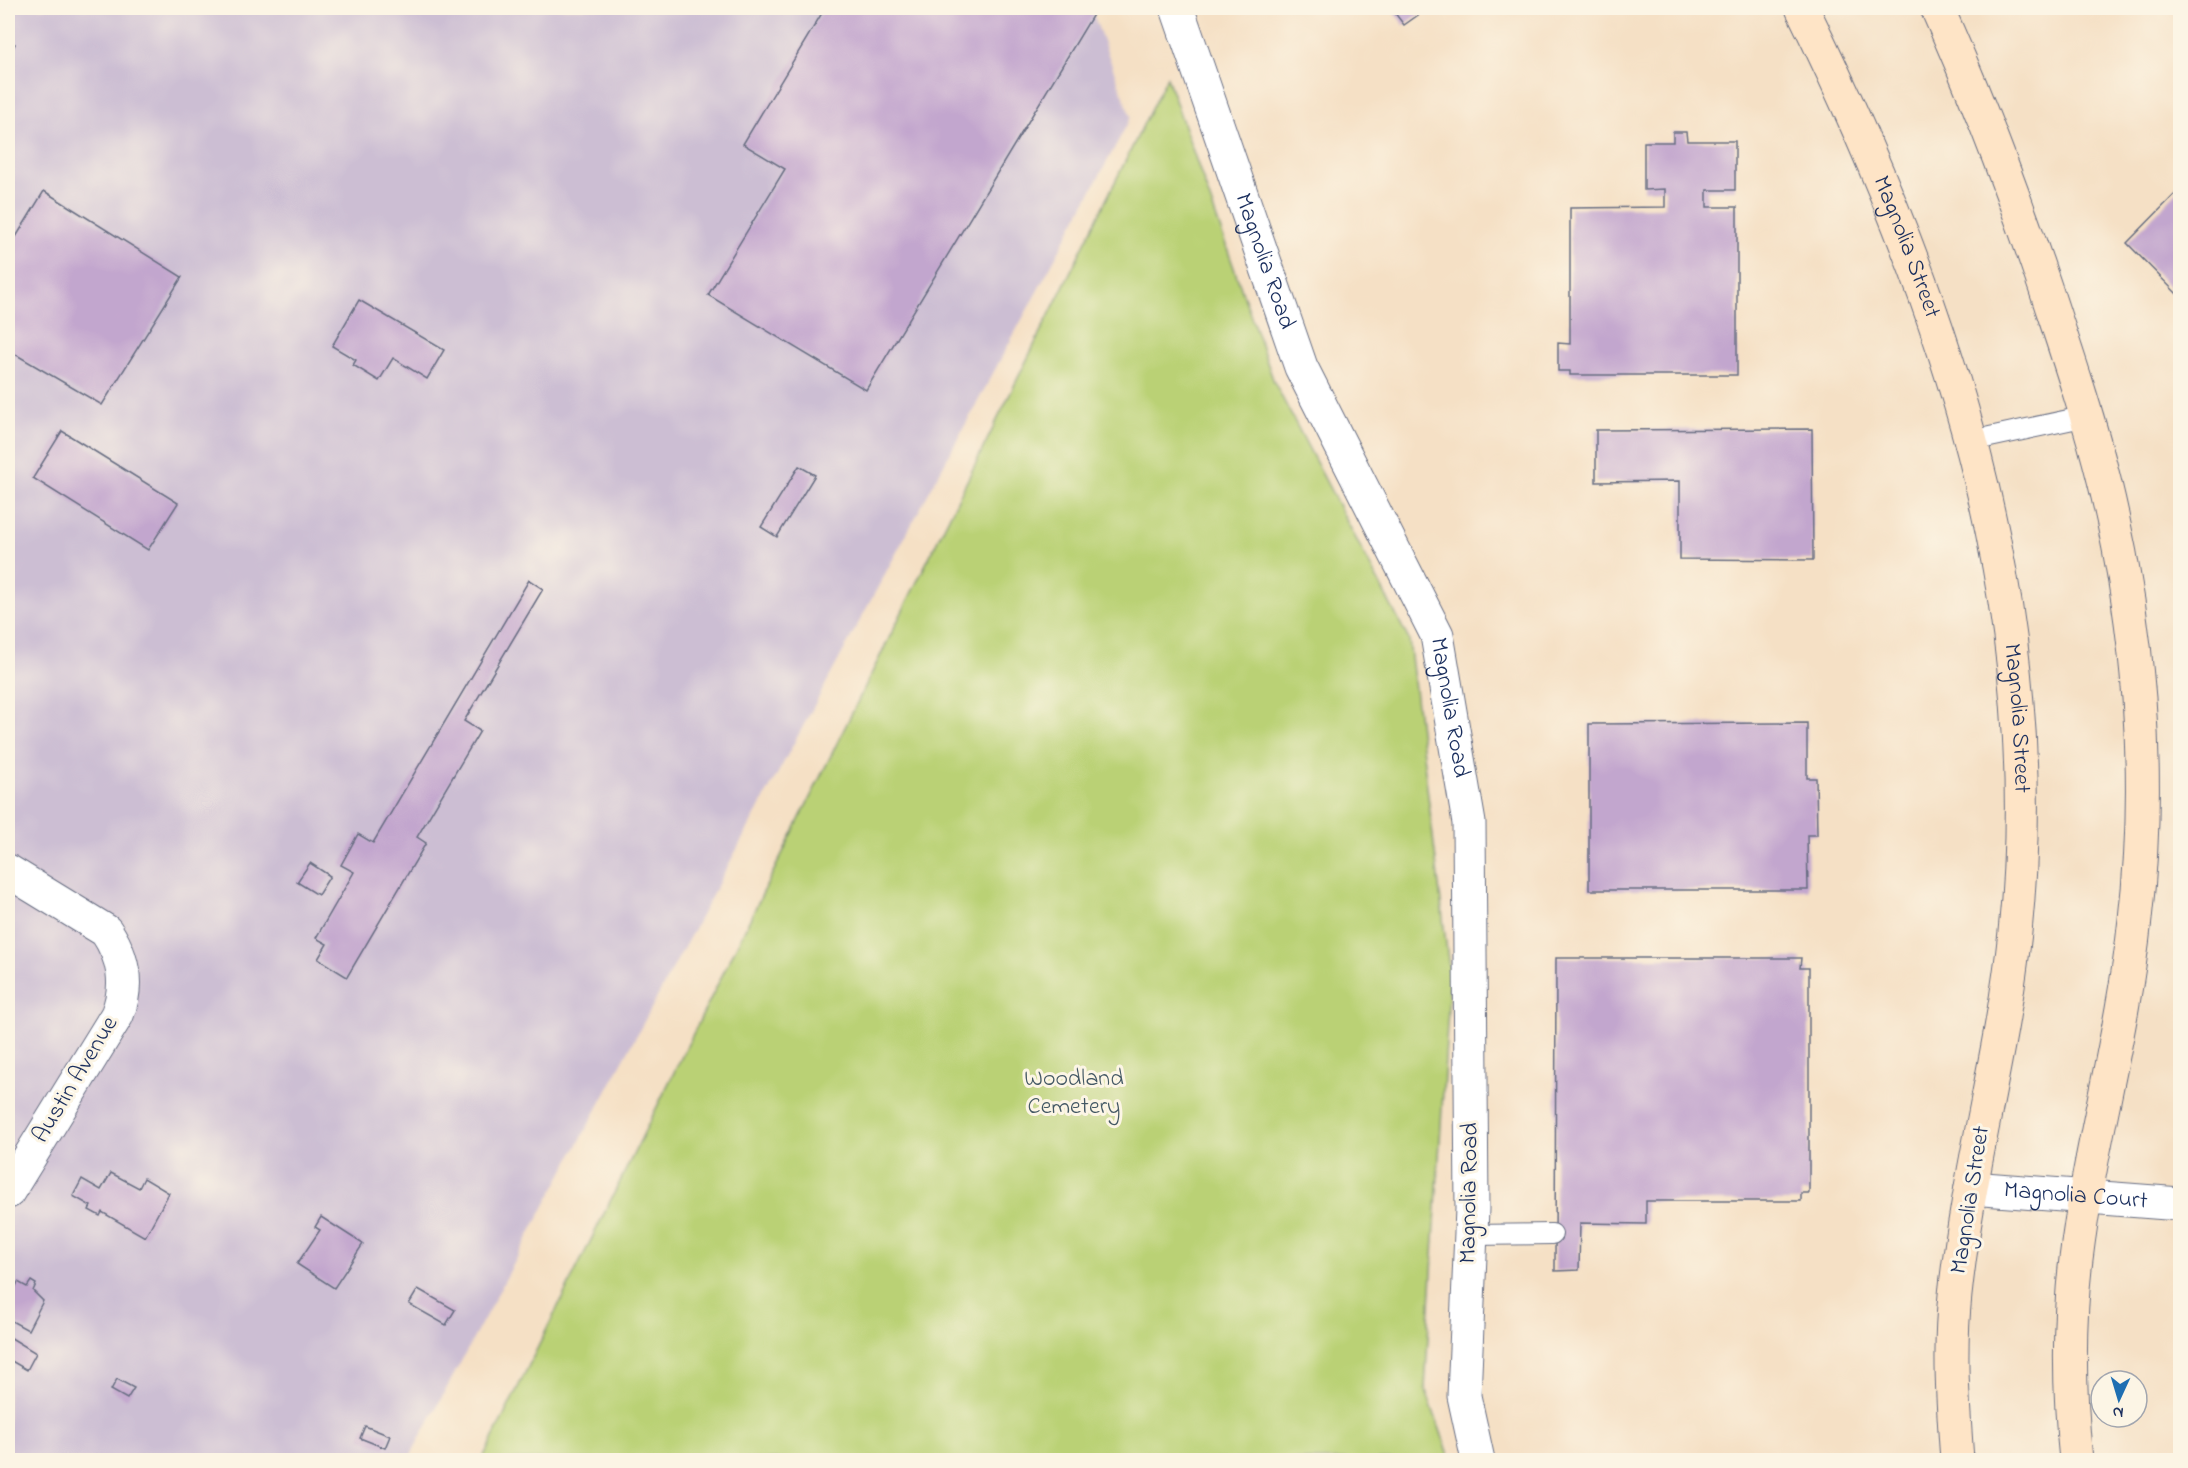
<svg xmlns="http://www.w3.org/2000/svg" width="2188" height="1468" viewBox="0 0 2188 1468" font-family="'Indie Flower',sans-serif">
<rect width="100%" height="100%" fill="#fcf5e5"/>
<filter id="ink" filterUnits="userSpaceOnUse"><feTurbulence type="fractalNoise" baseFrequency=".0167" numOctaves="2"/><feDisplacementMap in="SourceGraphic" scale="12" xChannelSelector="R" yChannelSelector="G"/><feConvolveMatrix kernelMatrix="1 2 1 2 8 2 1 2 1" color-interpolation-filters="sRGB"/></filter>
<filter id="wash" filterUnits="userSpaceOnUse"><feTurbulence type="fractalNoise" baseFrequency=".008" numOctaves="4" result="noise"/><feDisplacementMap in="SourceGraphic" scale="24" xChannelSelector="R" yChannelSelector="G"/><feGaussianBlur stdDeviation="1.35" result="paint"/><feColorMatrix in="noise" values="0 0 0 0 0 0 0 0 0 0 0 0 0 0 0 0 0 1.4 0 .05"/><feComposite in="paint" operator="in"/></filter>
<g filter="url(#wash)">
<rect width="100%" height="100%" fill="#f5e0c5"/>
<!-- industrial -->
<polygon fill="#ccbed3" points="8,8 1091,8 1131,117 408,1460 8,1460"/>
<!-- green -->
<polygon fill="#bad175" stroke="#6a806a" stroke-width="1.5" points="1167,77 1274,382 1409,640 1450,976 1425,1388 1451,1460 482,1460"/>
<g id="blocks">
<!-- building -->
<g fill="#c2a6ce">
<polygon points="825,8 1097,8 866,390 708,295 785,169 743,144"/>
<polygon points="1391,8 1428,8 1404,25"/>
<polygon points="8,40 15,44 8,57"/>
<polygon points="1673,132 1686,132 1687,141 1735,141 1735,190 1707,190 1707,207 1737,207 1737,375 1570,375 1570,371 1558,371 1558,343 1570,344 1570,208 1665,207 1665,189 1644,190 1644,142 1673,142"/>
<polygon points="2180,189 2180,297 2127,243"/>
<polygon points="44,191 182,277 102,405 8,350 8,250"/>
<polygon points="359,300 444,350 427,379 393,358 379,381 353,365 356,360 332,346"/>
<polygon points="1812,429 1813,560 1680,559 1680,481 1596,482 1596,430"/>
<polygon points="62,431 178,503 148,550 33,478"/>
<polygon points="799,466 815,475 777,537 761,527"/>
<polygon points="529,580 543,589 464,721 480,731 417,837 426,843 347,977 318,959 327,944 316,938 354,872 341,865 358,834 373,843"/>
<polygon points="1807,723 1807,778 1816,778 1817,835 1807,835 1808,890 1589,890 1589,724"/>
<polygon points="310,863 330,876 318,895 297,882"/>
<polygon points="1556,958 1801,958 1800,968 1809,968 1809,1193 1801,1193 1801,1201 1646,1201 1646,1224 1580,1223 1579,1270 1555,1271"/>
<polygon points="111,1173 139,1188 144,1178 169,1193 145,1237 102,1212 100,1216 89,1210 91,1206 73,1196 82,1179 101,1190"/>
<polygon points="321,1217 363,1244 334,1288 297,1264 320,1230 315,1227"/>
<polygon points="31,1281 36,1284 33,1291 43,1301 28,1330 8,1319 8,1303 18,1282 27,1287"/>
<polygon points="418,1289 455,1310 446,1325 409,1304"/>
<polygon points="8,1336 36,1353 27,1370 8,1359"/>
<polygon points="117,1379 134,1388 127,1399 111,1390"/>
<polygon points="365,1426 390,1436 385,1448 360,1438"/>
</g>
</g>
</g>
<g filter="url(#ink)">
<use href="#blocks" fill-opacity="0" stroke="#676d82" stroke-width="1.5"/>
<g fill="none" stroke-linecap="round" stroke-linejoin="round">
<!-- lane casing -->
<g stroke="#676d82" stroke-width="22">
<g id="lane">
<polyline points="1971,441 2087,416"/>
<polyline points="1471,1235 1552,1234"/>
</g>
</g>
<!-- street casing -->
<g stroke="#676d82" stroke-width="35">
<g id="street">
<path id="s1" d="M1177 8 1301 367 1437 635 1469 823 1472 1209 1464 1396 1478 1460"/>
<path d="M8 871 106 931C124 958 129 985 117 1015L8 1192"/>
<path id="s2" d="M1971 1188 2180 1204"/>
</g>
</g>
<!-- secondary casing -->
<g stroke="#676d82" stroke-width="35">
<g id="secondary">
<path id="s3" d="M1802 8C1944 297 2049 604 2015 932 2002 1054 1968 1173 1955 1295 1949 1351 1953 1405 1957 1460"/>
<path d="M1937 8C1978 99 2013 192 2045 287 2066 351 2088 415 2104 480 2139 622 2152 774 2135 919 2123 1034 2090 1145 2076 1259 2068 1326 2069 1393 2076 1460"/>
</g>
</g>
<!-- lane -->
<use href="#lane" stroke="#fff" stroke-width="20"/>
<!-- street -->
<use href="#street" stroke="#fff" stroke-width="33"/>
<!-- secondary -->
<use href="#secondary" stroke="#fee4c6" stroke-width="33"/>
</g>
</g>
<g text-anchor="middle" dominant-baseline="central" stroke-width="6" stroke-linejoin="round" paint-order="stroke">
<!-- street labels -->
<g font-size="24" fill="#1b2f5e" stroke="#fcf5e5">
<text stroke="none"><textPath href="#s3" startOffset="261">Magnolia Street</textPath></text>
<text stroke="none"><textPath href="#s1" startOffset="268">Magnolia Road</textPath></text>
<text stroke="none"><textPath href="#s1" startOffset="754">Magnolia Road</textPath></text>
<text stroke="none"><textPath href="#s3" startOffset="747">Magnolia Street</textPath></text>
<text transform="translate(76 1080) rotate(-59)">Austin Avenue</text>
<text transform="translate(1470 1193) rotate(-89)">Magnolia Road</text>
<text stroke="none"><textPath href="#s2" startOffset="105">Magnolia Court</textPath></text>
<text transform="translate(1971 1200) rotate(-81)">Magnolia Street</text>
</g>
<!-- park labels -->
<g font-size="24" fill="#435864" stroke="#fcf5e5">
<text x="1074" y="1079">Woodland<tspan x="1074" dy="28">Cemetery</tspan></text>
</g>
</g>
<!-- margin -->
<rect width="2188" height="1468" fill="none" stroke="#fcf5e5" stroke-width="30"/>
<!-- north arrow -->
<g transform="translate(2119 1399) rotate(184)"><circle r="28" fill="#fcf5e5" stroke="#a2a6af" stroke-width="1.5"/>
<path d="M0-4.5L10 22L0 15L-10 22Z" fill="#1f6fb2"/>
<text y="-9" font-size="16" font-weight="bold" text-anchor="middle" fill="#1b2f5e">N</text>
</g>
</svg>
